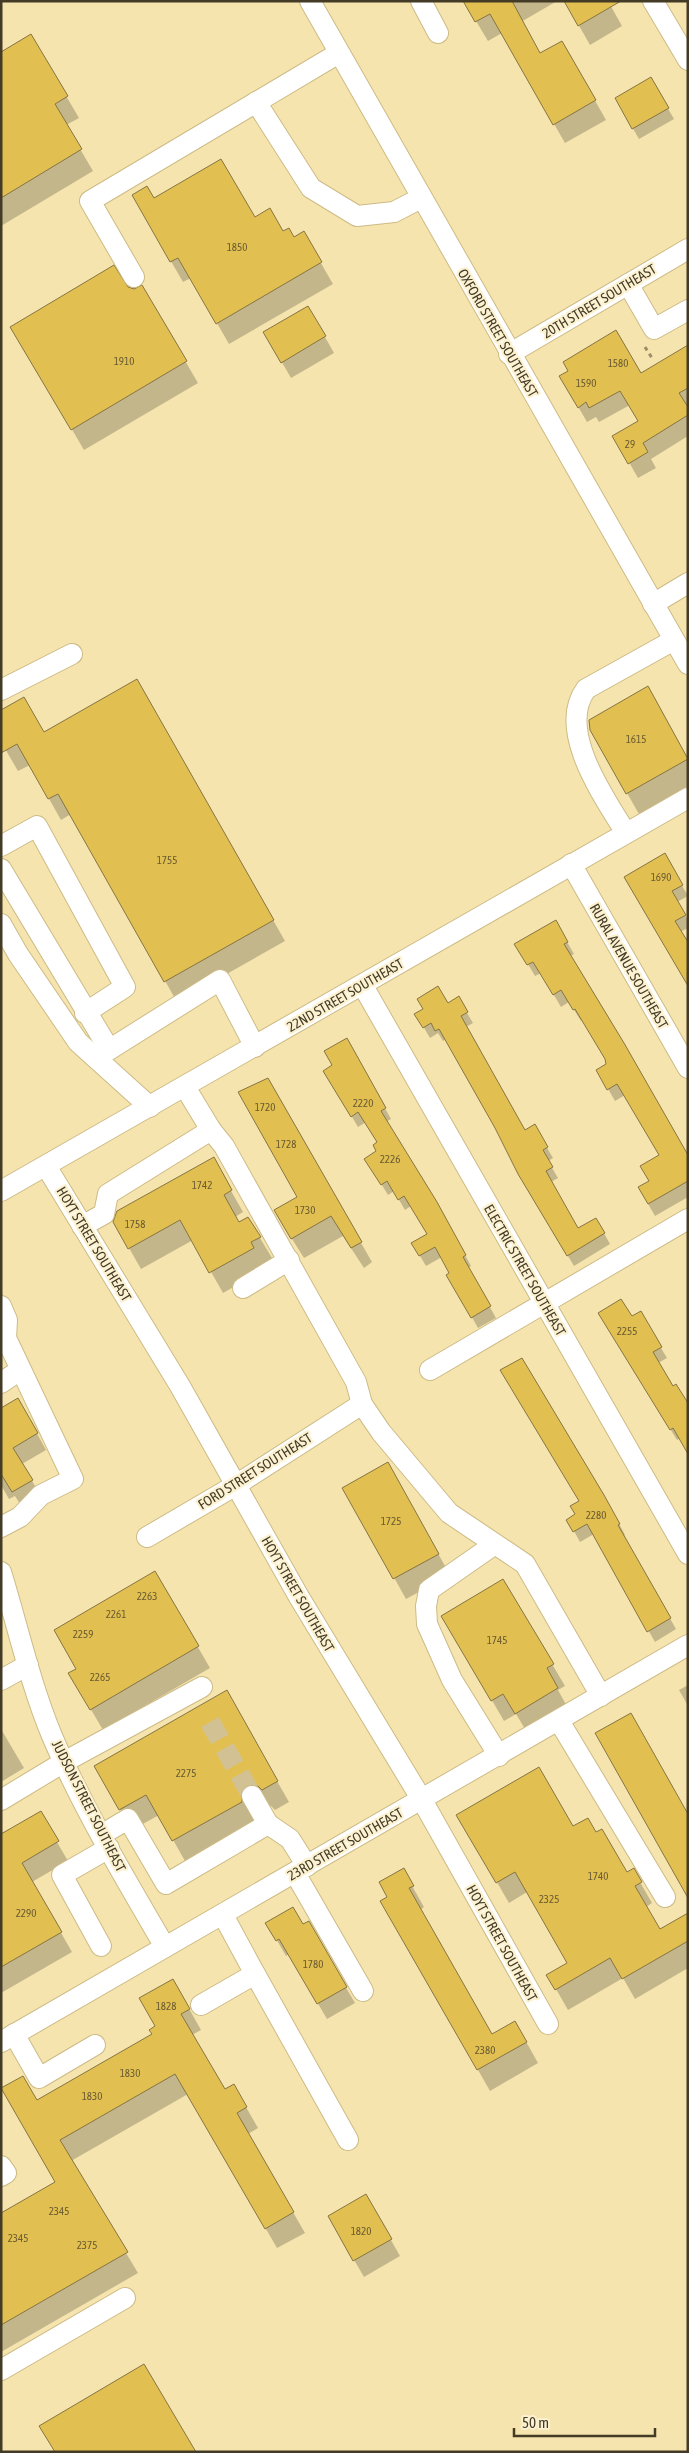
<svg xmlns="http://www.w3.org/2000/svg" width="689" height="2453" viewBox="0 0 689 2453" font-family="'Asap Condensed',sans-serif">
<rect width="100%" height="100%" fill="#f6e4ae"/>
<!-- shadow -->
<g fill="#0003">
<polygon points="464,1 557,1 521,22 539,55 562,42 606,120 565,143 502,33 488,41"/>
<polygon points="565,1 608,1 622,26 590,45"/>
<polygon points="31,36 79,118 66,125 93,171 1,226 1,54"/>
<polygon points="651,79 674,119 639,139 616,99"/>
<polygon points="133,196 255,219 293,238 303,232 333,284 229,344 191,278 183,282"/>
<polygon points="142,287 198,383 84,450 12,327 127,288 135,290"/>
<polygon points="308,307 334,353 291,378 265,333"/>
<polygon points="688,347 688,436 651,459 656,468 638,478 614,436 640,421 630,405 599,422 596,417 587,422 561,377 641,374"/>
<polygon points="137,681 285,941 177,1002 71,814 61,820 30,765 18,771 1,742 43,733"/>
<polygon points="591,730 688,759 688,786 639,814"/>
<polygon points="664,855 688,896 677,902 688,920 688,928 680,932 688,984 625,878"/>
<polygon points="555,921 574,954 570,956 688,1157 688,1197 655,1216 639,1188 650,1182 661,1156 625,1095 615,1101 598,1071 608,1065 583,1020 581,1021 569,1002 561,1007 541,973 535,976 516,944"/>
<polygon points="458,998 473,1023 466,1027 525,1131 534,1126 553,1158 548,1161 558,1178 551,1182 578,1230 596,1219 610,1244 574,1266 519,1174 496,1127 446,1039 443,1041 438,1033 430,1038 416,1014 448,1005"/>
<polygon points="346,1040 391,1119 386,1122 443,1215 471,1266 468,1268 496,1318 478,1328 448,1275 451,1274 442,1257 426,1266 413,1244 428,1235 411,1206 405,1210 394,1191 388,1195 366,1159 378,1152 378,1143 366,1122 358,1127 325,1071 334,1066"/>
<polygon points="267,1080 372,1262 364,1268 343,1236 304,1258 287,1231 299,1197"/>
<polygon points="213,1159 243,1212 235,1217 238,1223 248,1218 272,1258 262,1264 265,1269 223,1293 193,1240 141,1269 129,1248"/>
<polygon points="640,1313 667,1358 658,1363 680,1438 677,1440 606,1324 631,1318"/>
<polygon points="18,1399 46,1450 22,1464 41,1496 22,1507 15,1496 9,1499 1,1485 1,1409"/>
<polygon points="400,1485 450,1575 406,1599 344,1488"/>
<polygon points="610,1507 625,1535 623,1536 676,1629 655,1642 594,1534 580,1542 568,1520"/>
<polygon points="155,1573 210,1668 103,1730 70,1674 78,1669"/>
<polygon points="503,1581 565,1686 558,1690 569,1710 528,1734 516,1714 504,1721 443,1616"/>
<polygon points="688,1685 688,1706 679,1690"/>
<polygon points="226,1692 289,1802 275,1810 271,1806 259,1806 253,1812 253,1823 185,1861 159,1815 132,1830 95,1766"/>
<polygon points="1,1729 24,1768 1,1782"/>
<polygon points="40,1813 68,1861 32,1882 72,1952 1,1993 1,1835"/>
<polygon points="458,1815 573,1828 596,1834 626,1874 633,1870 652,1903 646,1907 660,1931 688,1914 688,1968 635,1999 623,1978 568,2010 548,1975 569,1963 527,1892 509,1903"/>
<polygon points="403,1870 424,1907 420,1910 492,2035 515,2022 538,2063 490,2091 382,1901 389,1897"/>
<polygon points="267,1923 303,1926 308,1923 355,2003 327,2019 289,1954 286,1956"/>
<polygon points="173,1980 201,2030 192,2035 225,2091 234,2086 258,2128 248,2134 305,2233 277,2248 188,2094 71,2161 138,2273 1,2352 1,2215 57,2183 37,2102 154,2035"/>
<polygon points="366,2196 400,2256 364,2277 329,2217"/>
</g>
<!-- building -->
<g fill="#e2bf51" stroke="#867543">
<polygon points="463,1 512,1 540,53 562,41 596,100 553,125 490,14 475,22"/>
<polygon points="564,1 621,1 578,26"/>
<polygon points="31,34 68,96 55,104 82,149 1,198 1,52"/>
<polygon points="651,77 669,108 632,129 615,98"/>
<polygon points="221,159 255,217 270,208 283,231 289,228 294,237 304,231 322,262 216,324 178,258 170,262 132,195 147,186 154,198"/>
<polygon points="114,265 128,287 134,289 142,285 187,361 71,430 10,327"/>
<polygon points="308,306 326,336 281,363 263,332"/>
<polygon points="616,330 641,373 688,345 688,388 679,393 688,407 688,415 643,443 648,452 628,464 612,436 638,421 620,391 589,408 586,402 578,408 559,376 568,371 563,362"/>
<polygon points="137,679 274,920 164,982 58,794 48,799 17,744 1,753 1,710 24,697 44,732"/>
<polygon points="648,686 688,759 626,794 590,730 589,720"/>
<polygon points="665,853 683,885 672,891 686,915 675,921 688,942 688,986 624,877"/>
<polygon points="556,920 568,942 564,944 624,1043 688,1155 688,1181 648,1204 638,1187 649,1181 640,1166 659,1155 617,1084 607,1090 596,1070 606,1064 605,1059 575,1009 573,1010 561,990 553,995 533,962 527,965 514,944"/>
<polygon points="438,986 448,1003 459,996 468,1012 461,1016 525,1130 535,1124 548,1147 543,1150 553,1167 546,1171 578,1228 596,1218 605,1233 567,1256 518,1174 495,1128 439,1029 435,1031 431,1023 423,1028 414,1014 423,1009 417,999"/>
<polygon points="347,1038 386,1108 381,1111 437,1202 466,1255 463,1257 491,1306 471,1318 446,1275 449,1273 435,1247 419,1256 411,1243 427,1234 404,1196 398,1200 387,1181 381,1185 364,1159 376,1151 373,1145 377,1142 358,1112 351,1117 323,1071 332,1065 324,1051"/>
<polygon points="268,1078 362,1242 351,1248 331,1216 291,1239 274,1210 297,1197 238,1092"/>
<polygon points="214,1157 232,1190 224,1195 239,1222 248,1217 261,1237 251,1242 254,1248 209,1273 180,1220 128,1249 113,1222 117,1211"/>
<polygon points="621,1299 632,1316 641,1311 662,1347 653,1352 673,1386 676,1384 688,1403 688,1454 673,1428 670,1430 598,1313"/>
<polygon points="522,1358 604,1495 620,1524 618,1525 671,1618 647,1632 587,1524 573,1532 566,1520 575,1514 570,1506 579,1501 500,1370"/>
<polygon points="18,1398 38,1433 13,1448 33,1480 12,1492 1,1474 1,1408"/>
<polygon points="388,1462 439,1554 393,1579 342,1488"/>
<polygon points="155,1571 199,1646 90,1710 68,1673 76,1669 54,1630"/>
<polygon points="503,1579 554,1664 547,1668 558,1688 515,1714 503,1694 491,1701 441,1616"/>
<polygon points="227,1690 278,1781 262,1790 258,1786 247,1786 242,1790 242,1802 172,1841 146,1795 119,1810 94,1766"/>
<polygon points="631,1713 688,1814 688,1898 595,1733"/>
<polygon points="539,1767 573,1826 588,1818 596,1832 602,1829 627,1872 634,1868 642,1882 635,1886 660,1929 688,1913 688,1941 622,1979 610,1958 555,1990 546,1975 567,1963 515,1872 496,1883 456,1815"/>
<polygon points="41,1811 59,1841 22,1863 62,1932 1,1967 1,1834"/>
<polygon points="404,1868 414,1886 409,1888 492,2034 515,2021 527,2042 477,2070 380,1901 387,1897 379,1882"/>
<polygon points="293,1907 303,1924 309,1921 347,1987 317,2004 279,1939 276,1941 265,1923"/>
<polygon points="173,1979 190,2009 181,2014 225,2089 234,2084 247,2107 237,2113 294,2212 265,2229 175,2074 60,2140 128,2252 1,2325 1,2213 55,2182 1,2088 23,2076 37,2100 152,2034 149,2030 155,2026 139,1998"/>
<polygon points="366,2194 392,2239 353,2261 328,2216"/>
<polygon points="144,2364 196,2452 55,2452 39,2426"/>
</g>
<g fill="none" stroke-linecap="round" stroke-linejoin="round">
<!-- minor-tunnel -->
<polyline stroke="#d2c293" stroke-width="20" stroke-dasharray="20 10" stroke-linecap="butt" points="210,1722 252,1796"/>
<!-- minor casing -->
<g stroke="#cdbb86" stroke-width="22">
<g id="minor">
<polyline points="310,1 688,664"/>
<polyline points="421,1 438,33"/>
<polyline points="653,1 688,60"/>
<polyline points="256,102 311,188 357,216 394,212 421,198"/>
<polyline points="134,277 90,201 339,53"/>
<polyline points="628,284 654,329 688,310"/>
<polyline points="509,354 688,249"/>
<polyline points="653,604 688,583"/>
<polyline points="1,690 72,654"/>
<path d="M626 833C604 797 556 730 586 689L674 640"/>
<polyline points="1,846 37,826 125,987 85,1013"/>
<polyline points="571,864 688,1068"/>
<polyline points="1,869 109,1049"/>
<polyline points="1,924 18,954 78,1042 150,1107"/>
<polyline points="363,986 688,1554"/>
<polyline points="96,1058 220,980 255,1047"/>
<polyline points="185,1087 211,1130 224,1146 356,1382 362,1404 381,1432 449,1513 525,1564 601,1696"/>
<polyline points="46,1166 180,1386 299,1597 422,1800 548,2024"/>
<polyline points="1,1191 688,798"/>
<polyline points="82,1226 104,1214 108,1194 211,1130"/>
<polyline points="243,1288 289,1260"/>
<polyline points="1,1306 7,1320 6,1338 73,1479 41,1495 20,1517 1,1527"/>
<polyline points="430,1370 688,1219"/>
<polyline points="1,1383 20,1370"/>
<polyline points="147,1537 236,1485 362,1404"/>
<polyline points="495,1544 429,1590 426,1606 427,1624 452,1680 499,1756"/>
<path d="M1 1572C18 1627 30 1683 52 1736 83 1809 125 1878 165 1947"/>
<polyline points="1,1680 28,1665"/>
<polyline points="559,1721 665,1897"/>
<polyline points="1,1800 64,1762 202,1687"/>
<polyline points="268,1824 290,1839 307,1866"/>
<polyline points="101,1835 128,1819 166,1884 268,1824 252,1796"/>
<polyline points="295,1873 363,1991"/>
<polyline points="101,1946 62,1875 109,1848"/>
<polyline points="255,1974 348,2140"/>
<polyline points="201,2005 255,1974 223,1915"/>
<polyline points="14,2034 39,2078 95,2045"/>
<polyline points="1,2042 688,1645"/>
<polyline points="1,2166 6,2173 1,2176"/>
<polyline points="1,2370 125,2298"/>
</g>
</g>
<!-- path -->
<polyline stroke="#9b8e69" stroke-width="3" stroke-dasharray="4 4" stroke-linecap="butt" points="645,347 652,358"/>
<!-- minor -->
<use href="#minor" stroke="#fff" stroke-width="20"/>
</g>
<g text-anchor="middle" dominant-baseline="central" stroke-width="4.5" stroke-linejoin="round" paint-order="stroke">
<!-- number labels -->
<g font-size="11" fill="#6b5c31">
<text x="237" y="247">1850</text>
<text x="124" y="361">1910</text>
<text x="618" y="363">1580</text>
<text x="586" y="383">1590</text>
<text x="630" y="444">29</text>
<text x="636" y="739">1615</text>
<text x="167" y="860">1755</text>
<text x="661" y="877">1690</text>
<text x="363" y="1103">2220</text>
<text x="265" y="1107">1720</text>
<text x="286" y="1144">1728</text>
<text x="390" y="1159">2226</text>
<text x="202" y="1185">1742</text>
<text x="305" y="1210">1730</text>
<text x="135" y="1224">1758</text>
<text x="627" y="1331">2255</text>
<text x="596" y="1515">2280</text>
<text x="391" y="1521">1725</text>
<text x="147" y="1596">2263</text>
<text x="116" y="1614">2261</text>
<text x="83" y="1634">2259</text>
<text x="497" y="1640">1745</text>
<text x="100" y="1677">2265</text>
<text x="186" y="1773">2275</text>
<text x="598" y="1876">1740</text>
<text x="549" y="1899">2325</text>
<text x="26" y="1913">2290</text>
<text x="313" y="1964">1780</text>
<text x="166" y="2006">1828</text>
<text x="485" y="2050">2380</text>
<text x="130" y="2073">1830</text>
<text x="92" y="2096">1830</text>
<text x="59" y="2211">2345</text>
<text x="361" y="2231">1820</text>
<text x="18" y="2238">2345</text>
<text x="87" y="2245">2375</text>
</g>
<!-- street labels -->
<g font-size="14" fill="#433b26" stroke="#fcf2d2">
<text transform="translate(599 301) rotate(-31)">20TH STREET SOUTHEAST</text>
<text transform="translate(498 333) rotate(60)">OXFORD STREET SOUTHEAST</text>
<text transform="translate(629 966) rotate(60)">RURAL AVENUE SOUTHEAST</text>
<text transform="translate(345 995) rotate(-30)">22ND STREET SOUTHEAST</text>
<text transform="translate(94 1244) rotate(59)">HOYT STREET SOUTHEAST</text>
<text transform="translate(525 1270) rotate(60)">ELECTRIC STREET SOUTHEAST</text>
<text transform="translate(255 1471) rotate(-32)">FORD STREET SOUTHEAST</text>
<text transform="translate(298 1594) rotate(60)">HOYT STREET SOUTHEAST</text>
<text transform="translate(89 1806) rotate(63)">JUDSON STREET SOUTHEAST</text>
<text transform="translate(345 1844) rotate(-30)">23RD STREET SOUTHEAST</text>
<text transform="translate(502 1943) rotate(61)">HOYT STREET SOUTHEAST</text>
</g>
</g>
<!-- border -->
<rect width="689" height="2453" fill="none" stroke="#433b26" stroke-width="5"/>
<!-- scale -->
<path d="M514 2428v8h141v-8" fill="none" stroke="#433b26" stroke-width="2.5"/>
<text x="522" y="2428" font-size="15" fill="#433b26" stroke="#fcf2d2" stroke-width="4" paint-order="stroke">50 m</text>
</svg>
